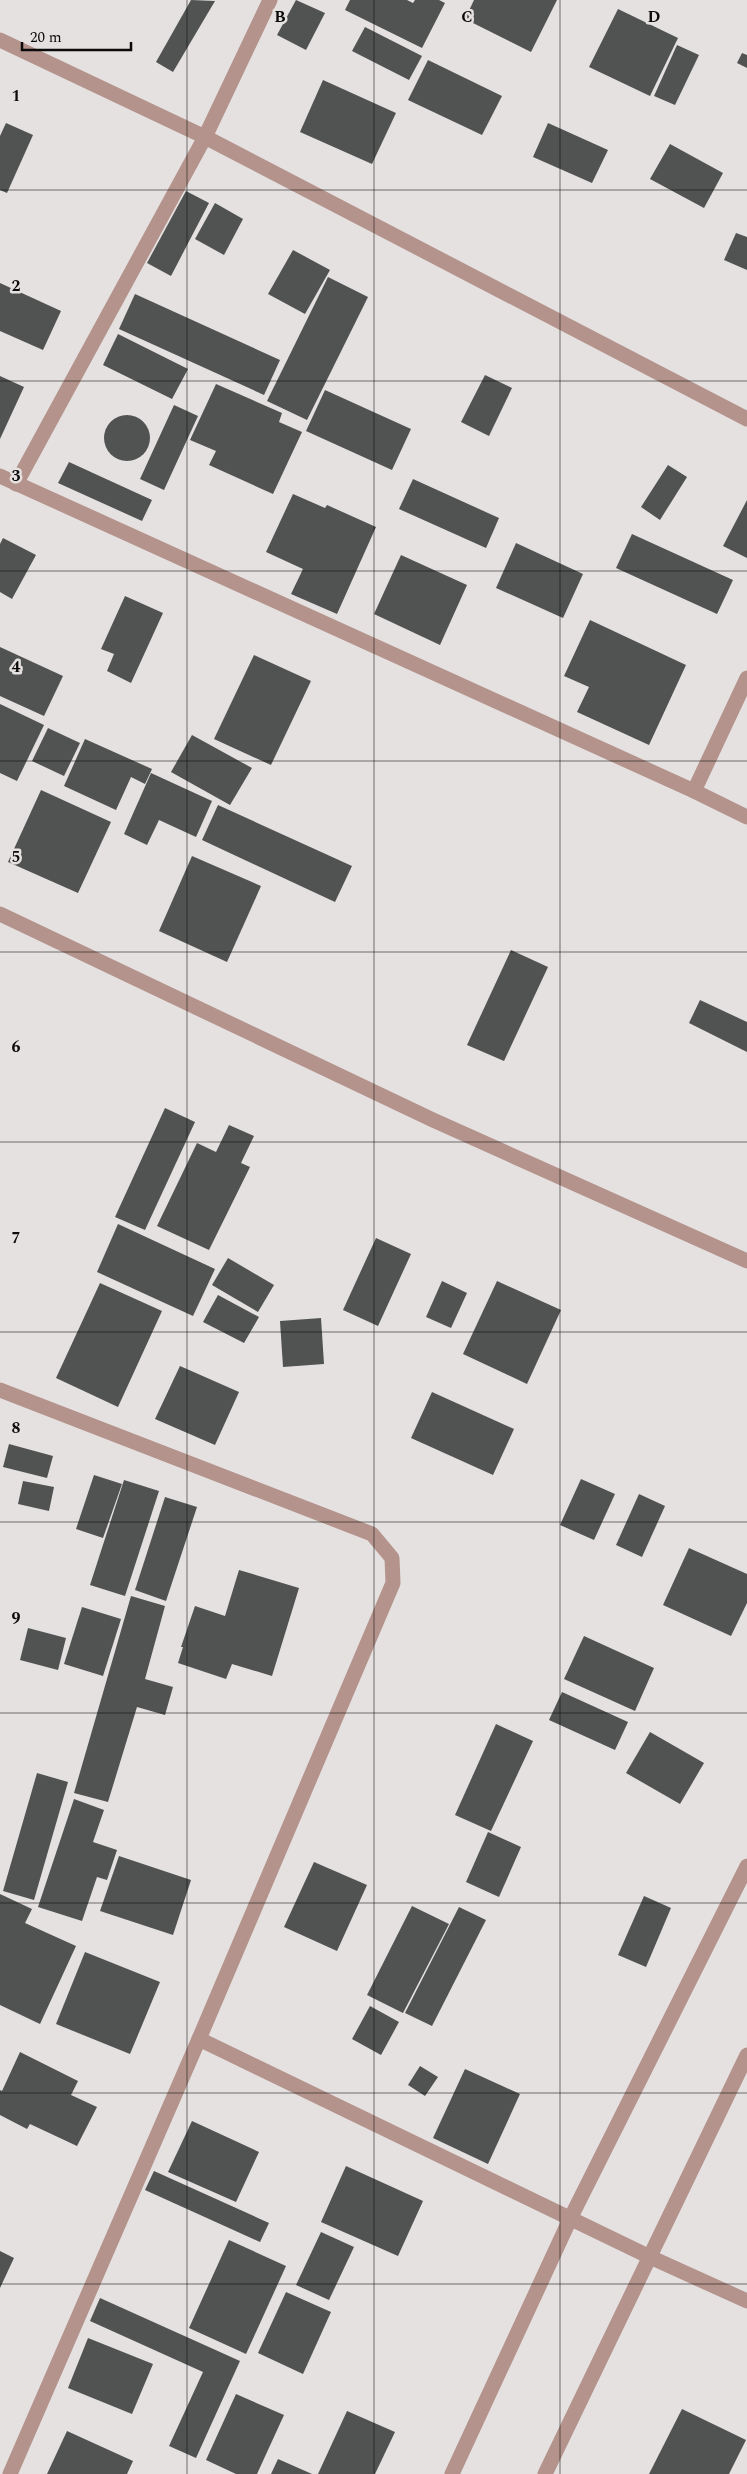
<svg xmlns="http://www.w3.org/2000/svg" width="747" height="2474" viewBox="0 0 747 2474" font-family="Spectral,serif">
<rect width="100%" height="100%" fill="#e5e1e0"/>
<!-- building -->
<g fill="#505352">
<polygon points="191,0 215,1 173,72 156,62"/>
<polygon points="296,0 325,13 306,50 277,35"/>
<polygon points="350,0 407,0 413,3 415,0 439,0 445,3 422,48 345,10"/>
<polygon points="474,0 557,0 531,52 465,19"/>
<polygon points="618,9 678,38 650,96 589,67"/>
<polygon points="365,27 422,56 409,80 352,51"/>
<polygon points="677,45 699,55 675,105 654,96"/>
<polygon points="742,53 747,55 747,68 737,63"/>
<polygon points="428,60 502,96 482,135 408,100"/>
<polygon points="323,80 396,113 372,164 300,132"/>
<polygon points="6,123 33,135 7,193 0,190 0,136"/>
<polygon points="548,123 608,150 592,183 533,157"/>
<polygon points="670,144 723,173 704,208 650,179"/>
<polygon points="186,191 209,203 171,276 147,263"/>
<polygon points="215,203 243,219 224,255 195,239"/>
<polygon points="736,233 747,237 747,270 724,260"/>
<polygon points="293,250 330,270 305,314 268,294"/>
<polygon points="328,277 368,297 307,420 267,401"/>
<polygon points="0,283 61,311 43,350 0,331"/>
<polygon points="135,294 280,360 264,395 119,329"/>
<polygon points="118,334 188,369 172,399 103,365"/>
<polygon points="485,375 512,388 489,436 461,422"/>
<polygon points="0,376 24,387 0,439"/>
<polygon points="216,384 282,413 279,422 302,432 273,494 209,465 216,451 190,440"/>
<polygon points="325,390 411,429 392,470 306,431"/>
<polygon points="174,405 198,416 164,490 140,479"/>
<circle cx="127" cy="438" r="23"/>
<polygon points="69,462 152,500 142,521 58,483"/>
<polygon points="668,465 687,477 660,520 641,507"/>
<polygon points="413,479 499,518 486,548 399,509"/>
<polygon points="293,494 325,508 327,505 376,527 337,614 291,594 303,569 266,552"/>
<polygon points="747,500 747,558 723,546"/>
<polygon points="632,534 733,580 717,614 616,568"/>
<polygon points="3,538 36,555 12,599 0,592 0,544"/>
<polygon points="516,543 583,574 563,618 496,588"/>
<polygon points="401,555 467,585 440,645 374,614"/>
<polygon points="125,596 163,613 131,683 107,671 114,654 101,649"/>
<polygon points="590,620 686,665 649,745 577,712 589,687 564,676"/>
<polygon points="0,647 63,676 44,716 0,696"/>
<polygon points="254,655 311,681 271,765 214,739"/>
<polygon points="0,704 44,725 17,781 0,773"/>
<polygon points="48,728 80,743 64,776 32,761"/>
<polygon points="192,735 252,768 230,805 171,772"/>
<polygon points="85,739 152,769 145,784 131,777 116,810 64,786"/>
<polygon points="151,773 212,801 196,837 159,820 147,845 124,834"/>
<polygon points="41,790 111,822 78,893 8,862"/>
<polygon points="218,805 352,866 335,902 202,840"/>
<polygon points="192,856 261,886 227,962 159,931"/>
<polygon points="511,950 548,967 504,1061 467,1045"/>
<polygon points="700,1000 747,1022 747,1052 689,1023"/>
<polygon points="165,1108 195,1122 145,1230 115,1217"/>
<polygon points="229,1125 254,1136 241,1163 250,1167 209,1250 157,1226 197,1143 216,1152"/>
<polygon points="118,1224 215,1269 193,1316 97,1272"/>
<polygon points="376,1238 411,1254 378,1326 343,1310"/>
<polygon points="228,1258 274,1285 258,1312 212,1285"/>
<polygon points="442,1281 467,1293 451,1328 426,1317"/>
<polygon points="497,1281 561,1310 527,1384 463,1354"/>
<polygon points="100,1283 162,1311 118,1407 56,1378"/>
<polygon points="218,1295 259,1317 244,1343 203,1322"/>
<polygon points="321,1318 324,1364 283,1367 280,1321"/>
<polygon points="180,1366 239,1392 215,1445 155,1419"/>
<polygon points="432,1392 514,1429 493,1475 411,1438"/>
<polygon points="9,1444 53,1456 47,1478 3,1467"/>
<polygon points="94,1475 122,1484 103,1538 76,1529"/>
<polygon points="581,1479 615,1494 594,1540 560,1525"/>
<polygon points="124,1480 159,1491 125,1596 90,1585"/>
<polygon points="23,1481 54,1487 49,1511 18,1504"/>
<polygon points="639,1494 665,1506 642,1557 616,1545"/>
<polygon points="165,1497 197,1507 166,1601 135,1590"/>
<polygon points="689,1548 747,1574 747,1603 731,1636 663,1605"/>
<polygon points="239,1570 299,1588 272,1676 232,1664 226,1679 178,1663 183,1647 181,1647 195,1606 225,1616"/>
<polygon points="131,1596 165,1606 145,1679 173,1687 165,1715 137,1707 108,1802 74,1793"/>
<polygon points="82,1607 121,1619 103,1676 64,1664"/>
<polygon points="28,1628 66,1638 58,1670 20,1660"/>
<polygon points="584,1636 654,1668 635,1711 564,1679"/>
<polygon points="562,1692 628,1722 615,1750 549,1720"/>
<polygon points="496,1724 533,1741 491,1831 455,1815"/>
<polygon points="650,1732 704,1763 680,1804 626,1773"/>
<polygon points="37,1773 68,1782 34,1900 3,1891"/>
<polygon points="74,1799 104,1810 93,1842 117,1850 107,1880 97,1877 82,1921 38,1907"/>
<polygon points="488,1832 521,1847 499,1897 466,1882"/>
<polygon points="119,1856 191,1880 173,1935 100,1911"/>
<polygon points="314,1862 367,1885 337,1951 284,1927"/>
<polygon points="0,1894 32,1909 25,1923 76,1946 40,2024 0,2005"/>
<polygon points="644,1896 671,1908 646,1967 618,1955"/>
<polygon points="412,1906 449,1924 403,2013 367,1995"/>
<polygon points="459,1907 486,1920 432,2026 405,2013"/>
<polygon points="85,1952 160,1982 130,2054 56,2024"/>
<polygon points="370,2006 399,2022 381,2055 352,2039"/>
<polygon points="20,2052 78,2081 71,2095 97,2107 77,2146 30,2124 27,2129 0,2115 0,2090 2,2091"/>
<polygon points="420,2066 438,2077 425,2096 408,2085"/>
<polygon points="465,2069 520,2094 488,2164 433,2138"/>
<polygon points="192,2121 259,2152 236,2202 168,2172"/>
<polygon points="346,2166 423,2201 398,2256 321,2222"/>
<polygon points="154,2171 269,2223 260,2242 145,2190"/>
<polygon points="321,2232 354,2247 329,2300 296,2285"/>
<polygon points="229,2240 286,2266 246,2354 189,2328"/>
<polygon points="0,2251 14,2258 0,2288"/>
<polygon points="286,2292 331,2312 303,2374 258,2353"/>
<polygon points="100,2298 240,2361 196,2458 169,2446 203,2372 90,2321"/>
<polygon points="88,2338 153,2364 132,2414 68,2388"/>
<polygon points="236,2394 284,2415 257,2474 236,2474 206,2460"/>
<polygon points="682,2409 746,2440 729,2474 649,2474"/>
<polygon points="347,2411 395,2432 375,2474 318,2474"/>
<polygon points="67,2431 133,2461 127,2474 47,2474"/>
<polygon points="278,2459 312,2474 271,2474"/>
</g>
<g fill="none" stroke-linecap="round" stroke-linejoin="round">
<!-- street -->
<g stroke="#b4938c" stroke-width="15">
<polyline points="0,40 205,137 747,419"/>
<polyline points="0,476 694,791 747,817"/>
<polyline points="16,484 205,137 270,0"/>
<polyline points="694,791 747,678"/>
<polyline points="0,914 433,1120 747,1261"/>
<polyline points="0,1390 372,1534 392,1558 393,1583 199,2039 10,2474"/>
<polyline points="199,2039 650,2257 747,2301"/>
<polyline points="452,2474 571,2217 747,1866"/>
<polyline points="545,2474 747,2055"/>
</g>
</g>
<!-- grid -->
<path fill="none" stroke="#0c0b0b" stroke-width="1" stroke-opacity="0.55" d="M187 0V2474M374 0V2474M560 0V2474M0 190H747M0 381H747M0 571H747M0 761H747M0 952H747M0 1142H747M0 1332H747M0 1522H747M0 1713H747M0 1903H747M0 2093H747M0 2284H747"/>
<g font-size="16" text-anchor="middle" font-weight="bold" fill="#0c0b0b" stroke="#e5e1e0" stroke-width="5" stroke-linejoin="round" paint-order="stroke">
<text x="280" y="22">B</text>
<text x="467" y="22">C</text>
<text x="654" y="22">D</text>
<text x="16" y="101">1</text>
<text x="16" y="291">2</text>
<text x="16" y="481">3</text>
<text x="16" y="672">4</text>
<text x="16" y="862">5</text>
<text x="16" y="1052">6</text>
<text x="16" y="1243">7</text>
<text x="16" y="1433">8</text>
<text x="16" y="1623">9</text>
</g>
<!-- scale -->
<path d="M22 42v8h109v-8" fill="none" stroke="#0c0b0b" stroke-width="2.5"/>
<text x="30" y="42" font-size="15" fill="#0c0b0b" stroke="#e5e1e0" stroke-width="4" paint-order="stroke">20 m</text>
</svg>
